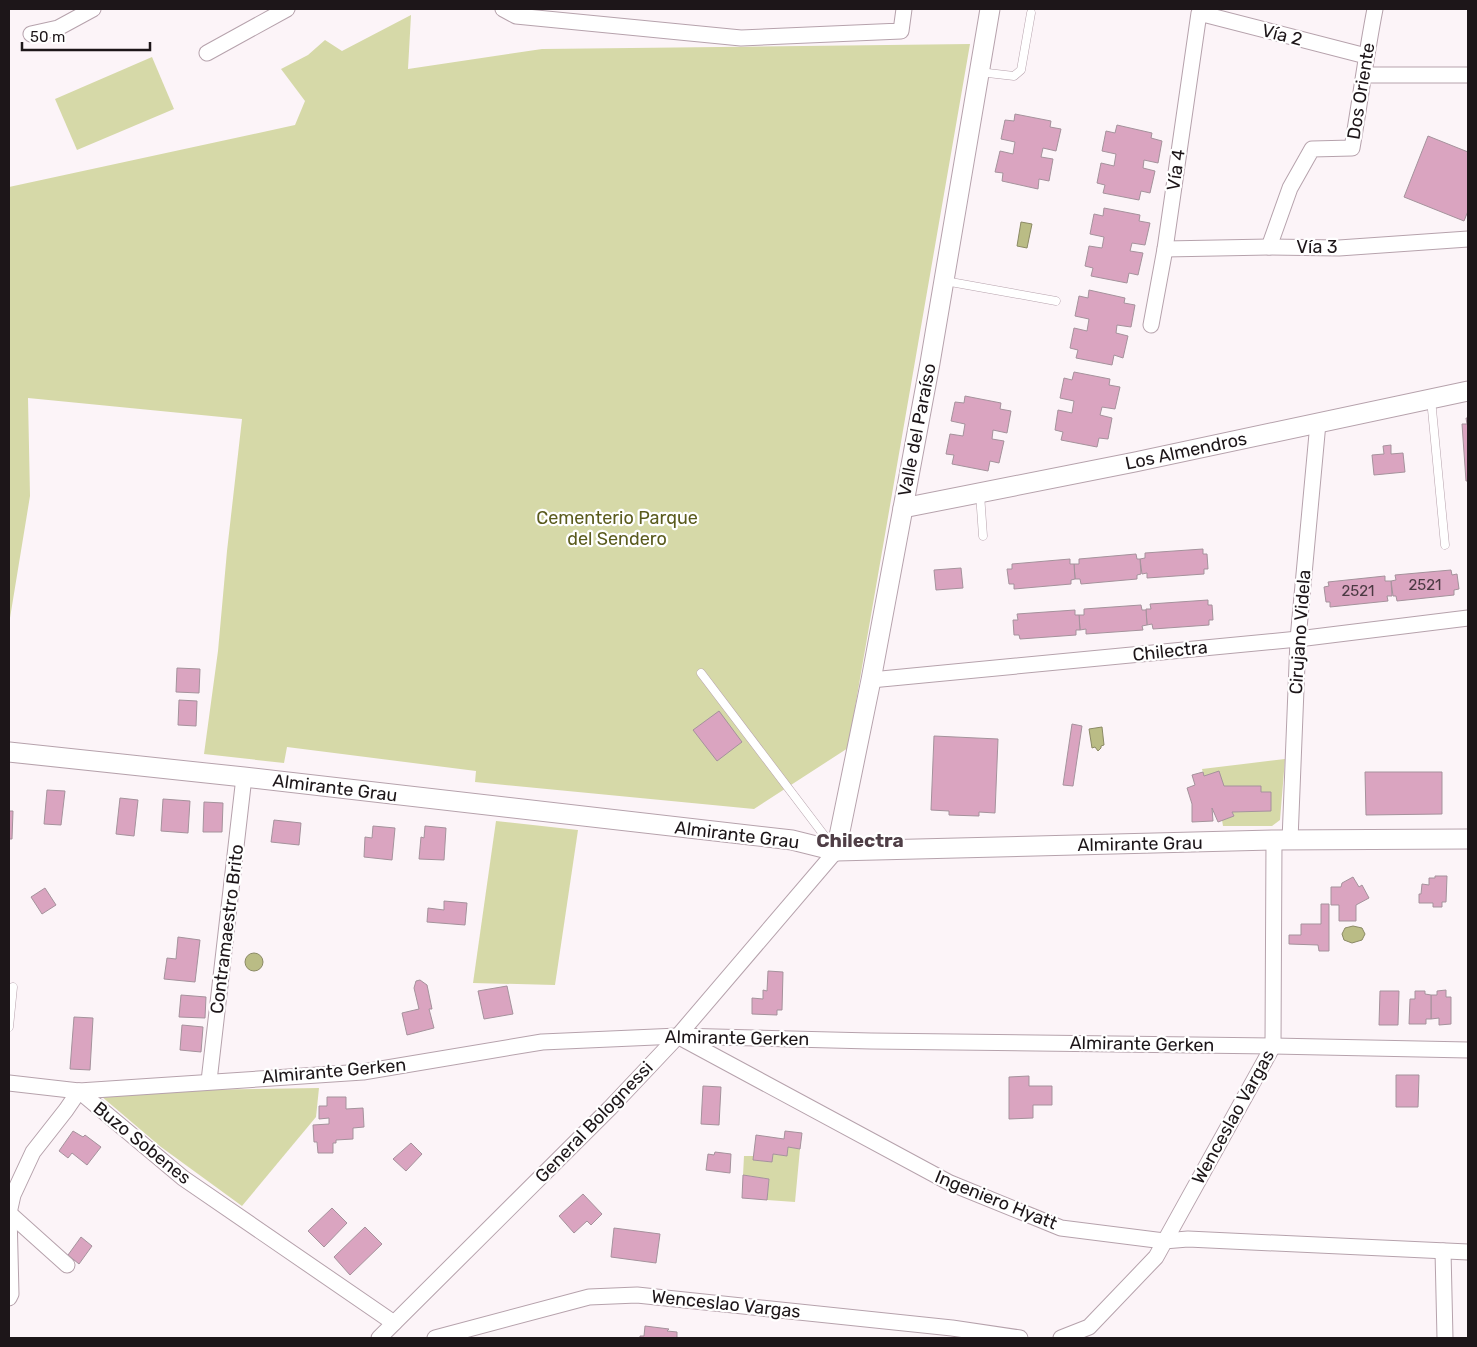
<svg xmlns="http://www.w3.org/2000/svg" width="1477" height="1347" viewBox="0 0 1477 1347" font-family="Rubik,sans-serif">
<rect width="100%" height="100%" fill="#fcf4f8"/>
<!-- green -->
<g fill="#d6d9a8">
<polygon points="411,15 408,69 542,49 970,44 848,748 754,809 475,782 476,771 287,747 284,763 204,754 218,651 227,551 242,419 28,398 30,496 9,624 9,187 295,125 305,101 281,69 308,55 325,40 342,51"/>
<polygon points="152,57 174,109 77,150 55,99"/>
<polygon points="1285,759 1280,820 1272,826 1223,826 1222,820 1234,816 1232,812 1270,811 1271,792 1261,792 1261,786 1224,786 1204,776 1202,769"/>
<polygon points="496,821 578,830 555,985 473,983"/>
<polygon points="319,1088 316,1117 242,1206 161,1147 101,1096 190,1090"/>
<polygon points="788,1147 800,1149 795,1202 767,1200 769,1179 743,1175 744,1156 753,1156 753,1160 772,1162 773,1154 787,1156"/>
</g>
<!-- water -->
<g fill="#babc85" stroke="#8b8a65">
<polygon points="1021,222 1032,224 1027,248 1017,246"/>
<polygon points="1102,727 1104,745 1101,746 1101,748 1098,751 1095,747 1092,748 1089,729"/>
<polygon points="1353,926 1362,928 1365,934 1362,940 1352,943 1344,940 1342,934 1345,928"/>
<circle cx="254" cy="962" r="9"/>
</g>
<!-- building -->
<g fill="#daa4c0" stroke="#a5929c">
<polygon points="1015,114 1051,121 1050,127 1061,129 1056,151 1043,148 1041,157 1053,159 1049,181 1039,179 1038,189 1002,181 1003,173 995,172 1000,151 1013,154 1015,142 1001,139 1005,120 1014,121"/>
<polygon points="1117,125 1152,133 1151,138 1162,141 1158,163 1144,160 1143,168 1155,171 1150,193 1141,191 1139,200 1103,193 1105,185 1097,183 1101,163 1114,166 1116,154 1102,151 1106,131 1115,133"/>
<polygon points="1428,136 1468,152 1468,211 1464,221 1404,197"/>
<polygon points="1104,208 1140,215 1139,221 1150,223 1145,245 1132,243 1130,251 1143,253 1138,275 1129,273 1127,283 1091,276 1093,268 1085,266 1089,246 1102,248 1104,237 1090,234 1094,214 1103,216"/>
<polygon points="1089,290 1125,298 1124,303 1135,305 1131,327 1117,325 1116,333 1128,336 1123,358 1114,355 1112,365 1076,358 1078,350 1070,348 1074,328 1087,331 1089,319 1075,316 1079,296 1088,298"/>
<polygon points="1074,372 1110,379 1109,385 1120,387 1115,409 1102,407 1100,415 1112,418 1108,439 1099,438 1097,447 1061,440 1063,432 1055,430 1058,410 1072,413 1074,401 1060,398 1064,378 1072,380"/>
<polygon points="965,396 1001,403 1000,409 1011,411 1007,433 993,430 992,439 1004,441 999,463 990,461 988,471 952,464 954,455 946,454 950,434 963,436 965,424 951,421 955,402 964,403"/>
<polygon points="1466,418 1468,418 1468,481 1466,481 1462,424 1467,424"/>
<polygon points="1391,445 1391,454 1403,453 1405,472 1374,475 1372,455 1384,454 1383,446"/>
<polygon points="1203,549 1203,554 1207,554 1208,569 1204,569 1204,574 1147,578 1147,573 1142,574 1140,559 1145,558 1145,553"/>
<polygon points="1136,554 1137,559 1140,559 1141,574 1137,575 1137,579 1081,584 1080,579 1075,579 1074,564 1079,564 1079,559"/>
<polygon points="1070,559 1070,564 1074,564 1075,579 1071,580 1071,584 1014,589 1014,584 1009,584 1007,569 1012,569 1012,564"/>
<polygon points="961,568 963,588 936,590 934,570"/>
<polygon points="1451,570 1452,575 1457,574 1459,589 1454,590 1454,595 1397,601 1396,596 1393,596 1391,581 1396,580 1395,575"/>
<polygon points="1385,576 1385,581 1391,581 1392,596 1387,596 1388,601 1330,607 1330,602 1326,602 1324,587 1329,586 1328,582"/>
<polygon points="1208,600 1208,605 1212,605 1213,620 1209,620 1209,625 1153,629 1152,624 1147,625 1146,609 1151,609 1150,604"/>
<polygon points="1141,605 1142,610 1146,610 1147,625 1142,626 1143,630 1086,634 1086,629 1080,630 1079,615 1084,615 1084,609"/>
<polygon points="1075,610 1075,615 1079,615 1080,630 1076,630 1076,635 1020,639 1019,635 1014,635 1013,620 1018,620 1017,614"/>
<polygon points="177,668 200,669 199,693 176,692"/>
<polygon points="179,700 197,701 196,726 178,725"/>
<polygon points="719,711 742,742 717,761 693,730"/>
<polygon points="1072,724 1082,726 1073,786 1063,785"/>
<polygon points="934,736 998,739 995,813 979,812 979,816 949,815 949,811 931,810"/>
<polygon points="1219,771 1224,786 1261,786 1261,792 1271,792 1271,811 1232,812 1234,816 1218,822 1212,808 1213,821 1192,822 1192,804 1187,788 1195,785 1192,775 1203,772 1204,776"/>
<polygon points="1365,772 1442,772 1442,814 1366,815"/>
<polygon points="47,790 65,791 61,825 44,824"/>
<polygon points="120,798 138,800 134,836 116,834"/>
<polygon points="163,799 190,801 188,833 161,831"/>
<polygon points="204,802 223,803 222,832 203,832"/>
<polygon points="9,811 13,811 12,839 9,839"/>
<polygon points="274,820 301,823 299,845 271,842"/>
<polygon points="373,826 395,828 392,860 364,857 365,837 372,838"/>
<polygon points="425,826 446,828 444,860 419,859 421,837 424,838"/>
<polygon points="1435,876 1447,876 1446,902 1442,902 1442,907 1433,907 1433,903 1419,903 1419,894 1421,894 1422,884 1429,885 1429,878 1435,878"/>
<polygon points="1353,877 1359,887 1362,885 1369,898 1356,905 1356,921 1339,921 1339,905 1331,905 1331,887 1341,887 1342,883"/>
<polygon points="45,888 56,905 42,914 31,897"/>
<polygon points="444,901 467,903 465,925 427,922 428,908 444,910"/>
<polygon points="1321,904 1329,904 1329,951 1319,951 1318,945 1289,944 1289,935 1301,935 1301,924 1321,924"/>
<polygon points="178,937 200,940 195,982 164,979 167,958 176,959"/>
<polygon points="768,971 783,972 782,1010 777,1010 777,1015 752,1014 752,998 763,999 763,990 767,991"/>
<polygon points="420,980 427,985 432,1009 429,1009 434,1028 407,1035 402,1013 419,1009 414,988 416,981"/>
<polygon points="507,986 513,1014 484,1019 478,991"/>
<polygon points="1446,990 1446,997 1451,997 1451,1024 1439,1025 1439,1018 1431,1019 1431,995 1437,995 1437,991"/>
<polygon points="1380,991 1399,991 1398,1025 1379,1025"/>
<polygon points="1415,991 1425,991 1425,994 1431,995 1431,1019 1426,1019 1426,1024 1409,1024 1410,999 1415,999"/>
<polygon points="181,995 206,997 205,1018 179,1017"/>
<polygon points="74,1017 93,1018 90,1070 70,1069"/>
<polygon points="182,1025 203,1027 201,1052 180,1050"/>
<polygon points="1396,1075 1419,1075 1418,1107 1396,1107"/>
<polygon points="1029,1076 1029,1086 1052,1086 1052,1105 1033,1105 1033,1118 1009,1119 1009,1077"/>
<polygon points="703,1086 721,1087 719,1125 701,1124"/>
<polygon points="327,1097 346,1097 346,1109 363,1108 364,1127 353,1128 353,1139 336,1140 336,1143 333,1143 333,1153 318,1153 317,1142 314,1142 313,1125 329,1124 329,1118 319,1119 319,1106 327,1106"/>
<polygon points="73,1131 83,1137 85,1135 101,1147 87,1165 72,1153 68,1158 59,1151"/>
<polygon points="785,1131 802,1133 800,1149 788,1147 787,1156 773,1154 772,1162 753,1160 756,1135 784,1139"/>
<polygon points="411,1143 422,1154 406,1171 393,1159"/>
<polygon points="715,1152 731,1154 730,1173 706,1170 708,1154 714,1155"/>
<polygon points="743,1175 769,1179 767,1200 742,1198"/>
<polygon points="583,1194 602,1214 591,1225 587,1221 574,1233 559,1216"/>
<polygon points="332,1208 347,1223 324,1247 308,1231"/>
<polygon points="365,1227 382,1244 350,1275 334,1257"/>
<polygon points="614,1228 660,1234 656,1263 611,1257"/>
<polygon points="81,1237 92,1246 79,1264 68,1255"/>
<polygon points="645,1326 669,1329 667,1331 677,1332 677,1338 640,1338 640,1336 644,1336"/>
</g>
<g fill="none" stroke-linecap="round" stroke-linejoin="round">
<!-- service casing -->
<g stroke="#b6a2ac" stroke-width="9">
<g id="service">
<polyline points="979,72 1014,76 1021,70 1031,13"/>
<polyline points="945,281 1056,301"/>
<polyline points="1431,399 1445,545"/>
<polyline points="980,494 983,536"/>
<polyline points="701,673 833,847"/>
<polyline points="9,1027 13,987"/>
</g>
</g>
<!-- minor casing -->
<g stroke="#b6a2ac" stroke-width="17">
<g id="minor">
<polyline points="503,9 516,16 741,38 901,31 904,9"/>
<polyline points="31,34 58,28 93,9"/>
<polyline points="207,53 287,9"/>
<polyline points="1365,75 1468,75"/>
<path d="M1269 247 1290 188 1312 149 1352 148C1360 102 1366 55 1375 9"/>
<polyline points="1165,249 1269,247 1339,248 1468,239"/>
<polyline points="1151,325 1165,249 1199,13 1366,56"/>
<polyline points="871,680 1298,639 1468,618"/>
<polyline points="1290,840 1298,639 1318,423"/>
<polyline points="681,1038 950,1183 1061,1228 1164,1241 1188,1239 1468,1252"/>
<polyline points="209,1081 244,777"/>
<polyline points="9,1083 79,1091 363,1072 542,1042 678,1036 871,1041 1273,1046 1468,1050"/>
<polyline points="79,1091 183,1178 394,1323"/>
<polyline points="9,1213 67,1265"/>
<polyline points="1443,1251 1445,1338"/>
<polyline points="9,1298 11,1294 9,1213 13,1195 33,1152 66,1110 79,1091"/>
<polyline points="379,1338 610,1108 678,1036 836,851"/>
<polyline points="435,1338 589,1297 637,1295 952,1328 1020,1338"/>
<polyline points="1061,1338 1089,1327 1156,1257 1273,1046 1274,840"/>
</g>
</g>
<!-- tertiary casing -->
<g stroke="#b6a2ac" stroke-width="21">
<g id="tertiary">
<polyline points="903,508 1135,462 1468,391"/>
<polyline points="9,752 244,777 792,840 836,851 1274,840 1468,839"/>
<polyline points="836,851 871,680 930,363 990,9"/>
</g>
</g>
<!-- service -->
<use href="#service" stroke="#fff" stroke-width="8"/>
<!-- minor -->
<use href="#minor" stroke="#fff" stroke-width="15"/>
<!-- tertiary -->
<use href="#tertiary" stroke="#fff" stroke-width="19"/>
</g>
<g text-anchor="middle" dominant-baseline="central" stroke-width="4.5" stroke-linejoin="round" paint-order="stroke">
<!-- number labels -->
<g font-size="15" fill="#4c3a43">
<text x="1425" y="585">2521</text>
<text x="1358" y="591">2521</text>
</g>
<!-- street labels -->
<g font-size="18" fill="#1d1619" stroke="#fff">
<text transform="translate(1282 35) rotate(14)">Vía 2</text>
<text transform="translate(1361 91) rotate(-81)">Dos Oriente</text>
<text transform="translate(1176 170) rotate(-82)">Vía 4</text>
<text x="1317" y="247">Vía 3</text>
<text transform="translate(917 430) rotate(-79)">Valle del Paraíso</text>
<text transform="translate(1186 451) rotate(-12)">Los Almendros</text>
<text transform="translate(1300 632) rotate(-86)">Cirujano Videla</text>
<text transform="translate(1170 651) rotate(-6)">Chilectra</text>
<text transform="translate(335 788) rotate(7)">Almirante Grau</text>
<text transform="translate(737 835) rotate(7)">Almirante Grau</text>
<text transform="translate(1140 844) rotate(-1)">Almirante Grau</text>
<text transform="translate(227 929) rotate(-83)">Contramaestro Brito</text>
<text transform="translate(737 1038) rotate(1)">Almirante Gerken</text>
<text transform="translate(1142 1044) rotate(1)">Almirante Gerken</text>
<text transform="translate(334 1071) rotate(-5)">Almirante Gerken</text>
<text transform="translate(1233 1117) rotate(-61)">Wenceslao Vargas</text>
<text transform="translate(594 1122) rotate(-46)">General Bolognessi</text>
<text transform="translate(142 1143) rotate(39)">Buzo Sobenes</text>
<text transform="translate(996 1200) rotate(22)">Ingeniero Hyatt</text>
<text transform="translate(726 1304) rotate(6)">Wenceslao Vargas</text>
</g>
<!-- park labels -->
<g font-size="18" fill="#5a5b1d" stroke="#fff">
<text x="617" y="518">Cementerio Parque<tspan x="617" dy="21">del Sendero</tspan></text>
</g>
<!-- neighbourhood labels -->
<g font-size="19" font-weight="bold" fill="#4f3e46" stroke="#fff">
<text x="860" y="840">Chilectra</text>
</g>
</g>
<!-- border -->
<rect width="1477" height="1347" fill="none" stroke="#1d1619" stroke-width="20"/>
<!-- scale -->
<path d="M22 42v8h128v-8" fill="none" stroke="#1d1619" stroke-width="2.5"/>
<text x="30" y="42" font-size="15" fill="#1d1619" stroke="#ffffff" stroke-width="4" paint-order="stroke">50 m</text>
</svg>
